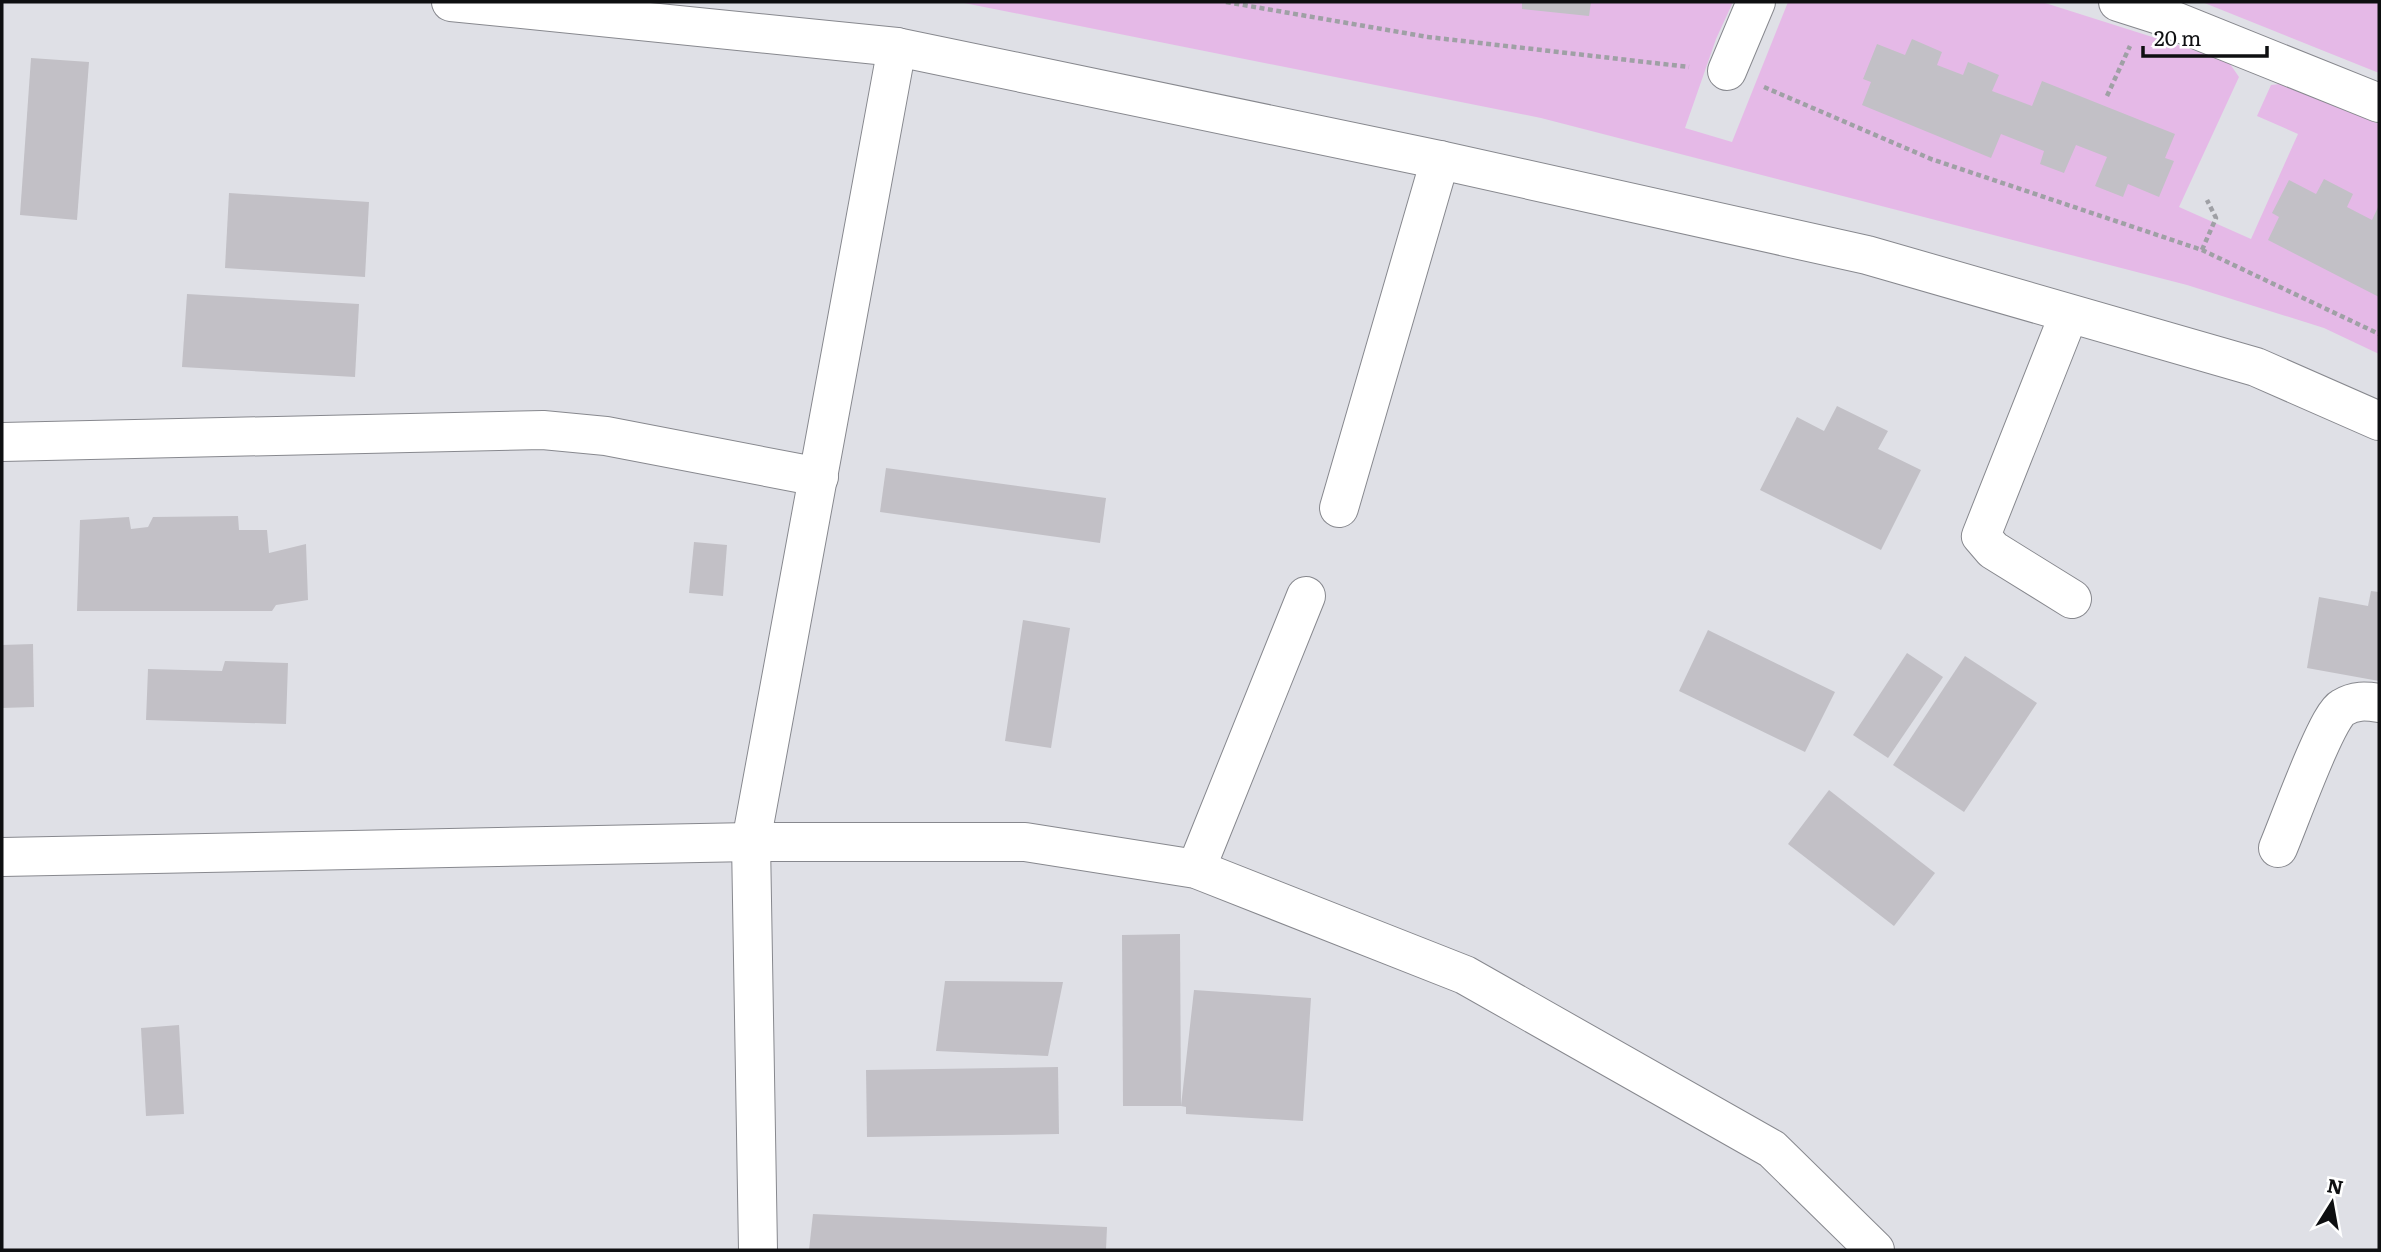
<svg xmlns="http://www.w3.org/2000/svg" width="2381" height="1252" viewBox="0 0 2381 1252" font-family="Literata,serif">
<rect width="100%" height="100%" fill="#dfe0e6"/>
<!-- green -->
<g fill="#e5b9e7">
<polygon points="959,2 1733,2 1716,39 1685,128 1732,142 1788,2 2042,2 2228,61 2239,77 2179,207 2251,239 2298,134 2257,116 2271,85 2280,84 2379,124 2379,354 2324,328 2187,285 1541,118"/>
<polygon points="2202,2 2379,2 2379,73"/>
</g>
<!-- building -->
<g fill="#c2c0c6">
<polygon points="1522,2 1591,2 1589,16 1522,9"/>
<polygon points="1912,39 1942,52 1937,65 1963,75 1968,62 1999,75 1992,91 2032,106 2042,81 2175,134 2165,158 2174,161 2159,197 2128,184 2123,197 2095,186 2107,157 2076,145 2064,173 2040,164 2044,151 2001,134 1991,158 1862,105 1871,82 1863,79 1877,44 1905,55"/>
<polygon points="31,58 89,62 77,220 20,215"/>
<polygon points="2324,179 2353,194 2347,207 2372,220 2379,205 2379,297 2268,240 2279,217 2272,213 2289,180 2316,194"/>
<polygon points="229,193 369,202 365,277 225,268"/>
<polygon points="187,294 359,304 355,377 182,367"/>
<polygon points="1837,406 1888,431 1878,449 1921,470 1881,550 1760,490 1797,417 1824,431"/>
<polygon points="886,468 1106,498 1100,543 880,512"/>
<polygon points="238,516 239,530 267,530 269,553 306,544 308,600 276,605 272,611 77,611 80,520 129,517 131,529 148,527 153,517"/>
<polygon points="694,542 727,545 723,596 689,593"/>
<polygon points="2371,591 2379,592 2379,681 2307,668 2319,597 2368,606"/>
<polygon points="1023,620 1070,628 1051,748 1005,741"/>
<polygon points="1708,630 1835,692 1805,752 1679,691"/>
<polygon points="33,644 34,707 2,708 2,645"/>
<polygon points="1907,653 1943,677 1888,758 1853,735"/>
<polygon points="1965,656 2037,703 1964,812 1893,765"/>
<polygon points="225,661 288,663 286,724 146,720 148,669 222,671"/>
<polygon points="1829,790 1935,873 1894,926 1788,844"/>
<polygon points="1180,934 1181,1106 1123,1106 1122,935"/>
<polygon points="945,981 1063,982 1048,1056 936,1051"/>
<polygon points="1194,990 1311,998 1303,1121 1186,1114 1186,1107 1181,1106"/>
<polygon points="179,1025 184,1114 146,1116 141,1028"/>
<polygon points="1058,1067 1059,1134 867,1137 866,1070"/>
<polygon points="813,1214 1107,1227 1106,1250 809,1250"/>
</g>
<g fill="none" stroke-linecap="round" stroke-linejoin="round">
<!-- minor casing -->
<g stroke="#87888e" stroke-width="40">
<g id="minor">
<polyline points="451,2 897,47 1440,160 1867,255 2256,367 2379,421"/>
<polyline points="2118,2 2165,17 2379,103"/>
<polyline points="1727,71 1756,2"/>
<polyline points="2069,314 1981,536 1993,550 2072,599"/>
<polyline points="2,442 543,430 606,436 819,477"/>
<polyline points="1339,508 1440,160"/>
<path d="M2278 848C2288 825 2327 716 2342 708 2355 700 2366 701 2379 703"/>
<polyline points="2,857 751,842 1025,842 1196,869 1465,975 1772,1149 1875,1250"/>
<polyline points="1196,869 1306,596"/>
<polyline points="758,1250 751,842 897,47"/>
</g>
</g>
<!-- path -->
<g stroke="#9fa0a5" stroke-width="4.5" stroke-dasharray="5 3.5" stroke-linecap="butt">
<polyline points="1226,2 1428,37 1689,67"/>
<polyline points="1764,87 1931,159 2202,250 2379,334"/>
<polyline points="2107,96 2130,46"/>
<polyline points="2202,250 2216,218 2207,200"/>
</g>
<!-- minor -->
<use href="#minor" stroke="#fff" stroke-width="38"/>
</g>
<!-- border -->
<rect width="2381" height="1252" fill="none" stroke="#0e0f11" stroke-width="7"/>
<!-- north arrow -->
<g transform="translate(2332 1203) rotate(11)" stroke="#ffffff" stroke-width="5" paint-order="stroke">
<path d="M0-5L12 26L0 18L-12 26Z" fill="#0e0f11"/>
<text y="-10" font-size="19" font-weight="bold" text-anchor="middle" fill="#0e0f11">N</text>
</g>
<!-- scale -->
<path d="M2143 46v10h124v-10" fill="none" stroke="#0e0f11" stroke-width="3.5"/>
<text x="2154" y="46" font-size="21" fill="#0e0f11" stroke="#ffffff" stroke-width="5" paint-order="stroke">20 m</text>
</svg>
